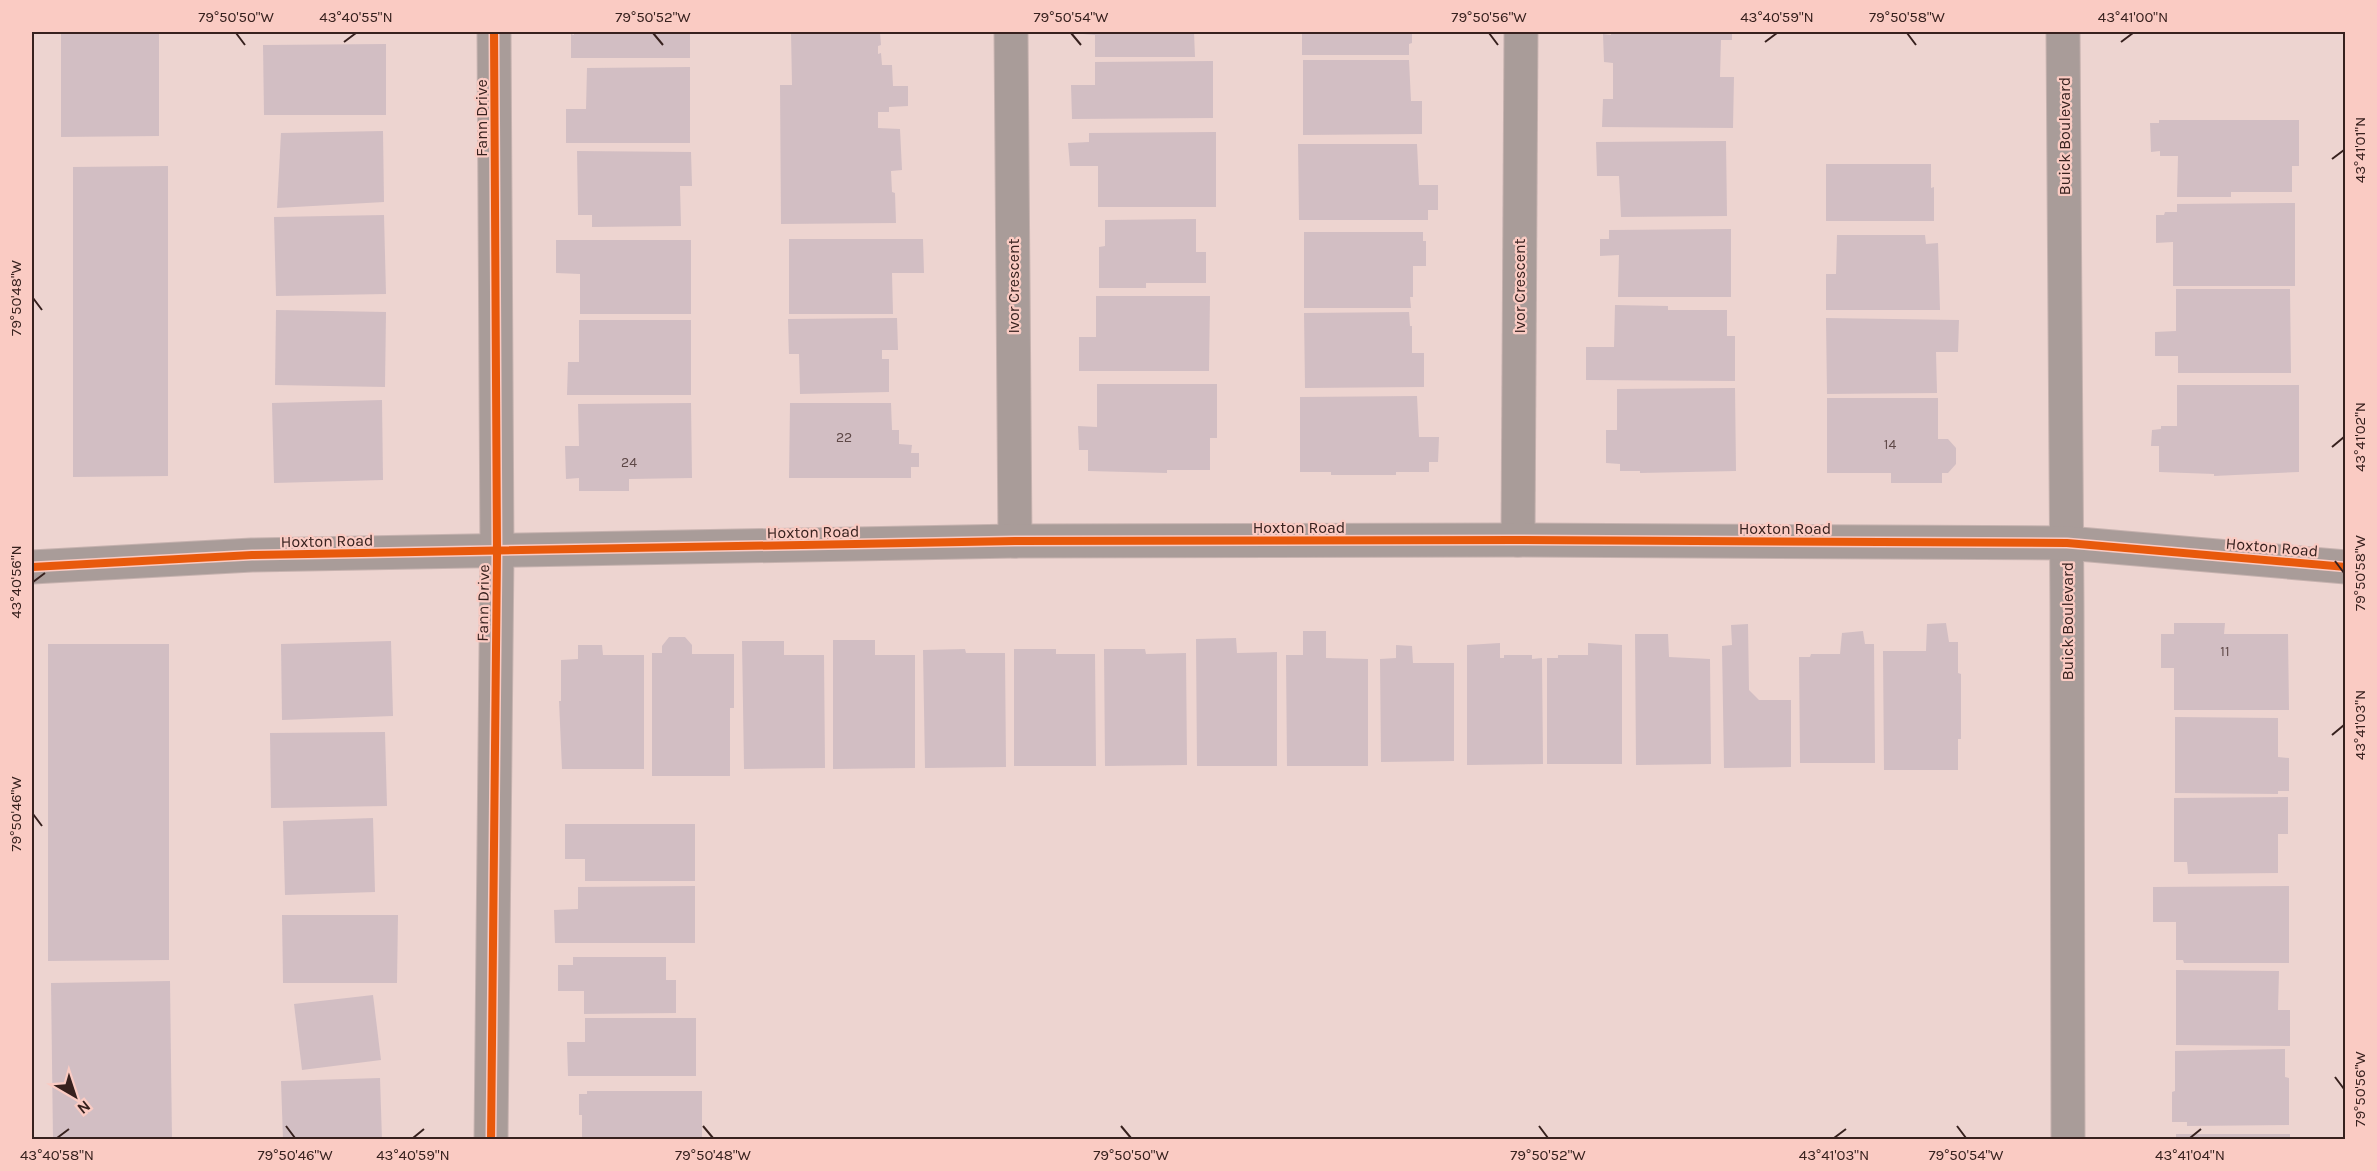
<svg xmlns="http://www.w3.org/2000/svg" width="2377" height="1171" viewBox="0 0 2377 1171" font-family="Karla,sans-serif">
<rect width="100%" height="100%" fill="#edd4d0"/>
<!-- building -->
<g fill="#d2bec3">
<polygon points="61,32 159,32 159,136 61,137"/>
<polygon points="574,32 690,32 690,58 571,58 571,34 574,35"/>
<polygon points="791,32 880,32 881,45 878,46 878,54 881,53 882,65 892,65 893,86 908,86 908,106 889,107 889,112 878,112 878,128 900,129 902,170 891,171 892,192 895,193 896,223 781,224 780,85 792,85"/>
<polygon points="1072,32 1194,32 1195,57 1095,57 1095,35 1071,33"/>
<polygon points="1302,32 1412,32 1412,43 1409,44 1409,55 1302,55"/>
<polygon points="1611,32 1732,32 1732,40 1721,40 1720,77 1734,77 1733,128 1602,127 1603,99 1613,99 1613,63 1604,62 1603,34 1611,35"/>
<polygon points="386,44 386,115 264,115 263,45"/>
<polygon points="1303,60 1409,60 1411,101 1422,101 1422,134 1303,135"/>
<polygon points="1213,61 1213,118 1072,119 1071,85 1095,85 1095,62"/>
<polygon points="690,67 690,143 566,143 566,109 586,109 587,68"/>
<polygon points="2159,120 2299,120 2299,166 2292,166 2292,192 2231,192 2231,197 2177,197 2178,156 2160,156 2160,151 2151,152 2150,123 2159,123"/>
<polygon points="383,131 384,202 277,208 281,133"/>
<polygon points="1216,132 1216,207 1098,207 1098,166 1070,166 1068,143 1089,142 1089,133"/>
<polygon points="1726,141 1727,216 1621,217 1619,176 1597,176 1596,142"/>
<polygon points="1298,144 1417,144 1419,185 1438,185 1438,210 1428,210 1428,220 1299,220"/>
<polygon points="577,151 691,152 692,186 680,186 681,226 592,227 592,215 578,215"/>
<polygon points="1826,164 1931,164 1931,188 1934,187 1934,221 1826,221"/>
<polygon points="168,166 168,476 73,477 73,167"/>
<polygon points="2295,203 2295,286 2173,286 2173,242 2156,243 2156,215 2164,215 2165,212 2177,212 2177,204"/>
<polygon points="384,215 386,294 276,296 274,217"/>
<polygon points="1196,219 1196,252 1206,252 1206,283 1146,283 1146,288 1099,288 1099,247 1105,246 1105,220"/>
<polygon points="1731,229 1731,297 1618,297 1619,255 1600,256 1600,239 1609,239 1609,230"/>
<polygon points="1304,232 1423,232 1423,241 1426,241 1426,266 1413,266 1413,297 1410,297 1411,308 1304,308"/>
<polygon points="1837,235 1925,235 1926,244 1938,243 1940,310 1826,310 1826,274 1836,274"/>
<polygon points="789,239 923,239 924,273 892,273 893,314 789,314"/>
<polygon points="556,240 691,240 691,314 580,314 580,274 556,273"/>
<polygon points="2176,289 2290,289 2291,373 2178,373 2178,356 2155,356 2155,332 2176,331"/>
<polygon points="1096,296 1210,296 1209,371 1079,371 1079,337 1096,337"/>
<polygon points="1615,305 1668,306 1668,310 1727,310 1727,336 1735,336 1735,381 1586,380 1586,347 1614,347"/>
<polygon points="276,310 386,312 385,387 275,385"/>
<polygon points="1409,312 1410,326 1412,326 1412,353 1424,353 1424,387 1305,388 1304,313"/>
<polygon points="897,318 898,350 882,350 882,359 889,359 889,392 800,394 799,354 789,354 788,319"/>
<polygon points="1826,318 1959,320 1958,352 1936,352 1937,393 1827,394"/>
<polygon points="579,320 691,320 691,395 567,395 568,362 579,362"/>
<polygon points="1097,384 1217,384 1217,438 1210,438 1210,470 1167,470 1167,473 1088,471 1088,450 1079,450 1078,426 1097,427"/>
<polygon points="2177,385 2299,385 2299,472 2214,476 2214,474 2159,472 2159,446 2151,446 2152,430 2161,429 2161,426 2177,426"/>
<polygon points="1735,388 1736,471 1640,473 1640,471 1620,471 1620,464 1606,463 1606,430 1617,430 1617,389"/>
<polygon points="1417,396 1419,437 1439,437 1438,462 1429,462 1429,472 1396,472 1396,475 1331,475 1331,472 1300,472 1300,397"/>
<polygon points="1827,398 1938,398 1938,439 1948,439 1956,448 1956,464 1948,473 1942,473 1942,483 1891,483 1891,473 1827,473"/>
<polygon points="382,400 383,480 274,483 272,403"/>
<polygon points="691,403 692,478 629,479 629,491 579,491 579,478 566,479 565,446 579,446 578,404"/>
<polygon points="790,403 891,403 892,430 899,430 899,444 912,445 911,453 919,453 919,467 911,467 911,478 789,478"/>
<polygon points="1946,623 1949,642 1958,642 1958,673 1961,674 1961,739 1958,739 1958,770 1884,770 1883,651 1926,651 1927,624"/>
<polygon points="2174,623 2225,623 2224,634 2288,634 2289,710 2174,710 2174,668 2161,668 2161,634 2174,634"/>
<polygon points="1748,624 1749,690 1759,700 1791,700 1791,767 1724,768 1722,646 1732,645 1731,625"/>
<polygon points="1303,631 1326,631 1326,658 1368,659 1368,766 1287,766 1286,655 1303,655"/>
<polygon points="1863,631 1865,644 1874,644 1875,763 1800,763 1799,657 1810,657 1811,654 1840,654 1842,633"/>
<polygon points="1635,634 1668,634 1669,657 1710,659 1711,764 1636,765"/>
<polygon points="669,637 685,637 692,645 692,654 734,654 734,708 730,708 730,776 652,776 652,653 662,653 662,646"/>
<polygon points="1236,638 1237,653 1277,652 1277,766 1197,766 1196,639"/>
<polygon points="833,640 875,640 875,655 915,655 915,768 833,769"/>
<polygon points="391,641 393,716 282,720 281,644"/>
<polygon points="742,641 784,641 784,655 824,655 825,768 744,769"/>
<polygon points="1500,643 1500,658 1504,658 1504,655 1532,655 1532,659 1542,658 1543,764 1467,765 1467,645"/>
<polygon points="1588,643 1622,645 1622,764 1547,764 1547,658 1558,658 1558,655 1588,655"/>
<polygon points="48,644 169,644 169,960 48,961"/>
<polygon points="578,645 602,645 603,655 644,655 644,769 562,769 559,701 561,701 561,660 578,659"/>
<polygon points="1396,645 1412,646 1413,663 1454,663 1454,761 1381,762 1380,659 1396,658"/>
<polygon points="965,649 966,653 1005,653 1006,767 925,768 923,650"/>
<polygon points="1014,649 1056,649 1056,654 1095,654 1096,766 1014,766"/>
<polygon points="1104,649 1145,649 1146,654 1186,653 1187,765 1105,766"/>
<polygon points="2175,717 2278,718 2278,757 2289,758 2289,791 2278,791 2278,794 2175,793"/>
<polygon points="385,732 387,806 271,808 270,733"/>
<polygon points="2288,797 2288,834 2278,834 2278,873 2188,874 2187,862 2174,862 2174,798"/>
<polygon points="373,818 375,892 285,895 283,821"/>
<polygon points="565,824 695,824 695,881 585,881 585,859 565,859"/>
<polygon points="695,886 695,943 555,943 554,910 578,909 578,887"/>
<polygon points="2289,886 2289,963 2184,963 2183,960 2176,960 2176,922 2153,922 2153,887"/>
<polygon points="282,915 398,915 397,983 283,983"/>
<polygon points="573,957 666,957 666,980 676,980 676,1013 584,1014 584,991 558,991 558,965 573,965"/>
<polygon points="2176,970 2279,971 2278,1010 2290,1010 2290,1046 2176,1045"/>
<polygon points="170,981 172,1140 53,1140 51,983"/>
<polygon points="373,995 381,1060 302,1070 294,1004"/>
<polygon points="585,1018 696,1018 696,1076 568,1076 567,1042 585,1042"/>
<polygon points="2285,1049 2285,1077 2289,1078 2289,1125 2187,1126 2187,1122 2172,1122 2172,1092 2175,1091 2175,1051"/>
<polygon points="380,1078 382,1140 283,1140 281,1081"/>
<polygon points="587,1091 702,1091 702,1140 582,1140 582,1115 579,1115 579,1094 587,1094"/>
<rect x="2176" y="1134" width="114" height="6"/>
</g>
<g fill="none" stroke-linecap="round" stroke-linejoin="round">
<!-- minor casing -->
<g stroke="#c6b2af" stroke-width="35">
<g id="minor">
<polyline points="1011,32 1015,541"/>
<polyline points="2063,32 2067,607 2068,1140"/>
<polyline points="1518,540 1521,32"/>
<polyline points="32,567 252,555 1015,541 1518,540 2067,543 2346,567"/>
<polyline points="491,1140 497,552 494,32"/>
</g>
</g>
<!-- minor -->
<use href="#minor" stroke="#a99c99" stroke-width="33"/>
<!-- cycleway casing -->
<g stroke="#facbc3" stroke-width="11">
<g id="cycleway">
<polyline points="32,567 252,555 1015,541 1518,540 2067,543 2346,567"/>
<polyline points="491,1140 497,552 494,32"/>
</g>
</g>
<!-- cycleway -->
<use href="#cycleway" stroke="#e8590c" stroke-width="8"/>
</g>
<!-- ticks -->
<path fill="none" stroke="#37211e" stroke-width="2" d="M236 33 245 45M653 33 663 45M1071 33 1081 45M1489 33 1498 45M1907 33 1916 45M344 42 356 33M1765 42 1777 33M2121 42 2133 33M2332 159 2344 150M33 298 42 310M2332 447 2344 437M2335 561 2344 573M33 582 45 573M2332 735 2344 725M33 814 42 826M2335 1077 2344 1089M286 1126 295 1138M703 1126 713 1138M1121 1126 1131 1138M1539 1126 1548 1138M1957 1126 1966 1138M57 1138 69 1129M413 1138 424 1129M1834 1138 1846 1129M2190 1138 2201 1129"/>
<g text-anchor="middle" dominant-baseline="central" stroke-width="4.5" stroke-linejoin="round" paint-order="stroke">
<!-- number labels -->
<g font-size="14" fill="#5e4847">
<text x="844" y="437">22</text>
<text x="1890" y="444">14</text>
<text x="629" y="462">24</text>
<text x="2225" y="651">11</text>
</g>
<!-- street labels -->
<g font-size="16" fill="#37211e" stroke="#facbc3">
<text transform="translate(481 118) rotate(-90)">Fann Drive</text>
<text transform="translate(2064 136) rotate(-90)">Buick Boulevard</text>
<text transform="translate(1013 286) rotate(-90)">Ivor Crescent</text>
<text transform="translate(1519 286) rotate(-90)">Ivor Crescent</text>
<text x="1299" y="527">Hoxton Road</text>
<text x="1785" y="528">Hoxton Road</text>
<text transform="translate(813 532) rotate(-1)">Hoxton Road</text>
<text transform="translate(327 541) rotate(-1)">Hoxton Road</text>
<text transform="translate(2272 547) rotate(5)">Hoxton Road</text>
<text transform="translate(483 603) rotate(-89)">Fann Drive</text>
<text transform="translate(2067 621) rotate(-90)">Buick Boulevard</text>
</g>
</g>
<!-- border -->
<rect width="2377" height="1171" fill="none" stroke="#facbc3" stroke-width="66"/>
<!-- north arrow -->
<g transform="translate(75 1096) rotate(141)" stroke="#facbc3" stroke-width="4.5" paint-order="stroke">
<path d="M0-4.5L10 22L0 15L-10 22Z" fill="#37211e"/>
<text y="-9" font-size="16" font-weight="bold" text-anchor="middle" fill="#37211e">N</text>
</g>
<rect x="33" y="33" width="2311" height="1105" fill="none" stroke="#37211e" stroke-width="2"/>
<g font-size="15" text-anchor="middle" fill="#37211e">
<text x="236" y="22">79°50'50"W</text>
<text x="356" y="22">43°40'55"N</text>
<text x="653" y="22">79°50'52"W</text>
<text x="1071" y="22">79°50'54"W</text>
<text x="1489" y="22">79°50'56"W</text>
<text x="1777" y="22">43°40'59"N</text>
<text x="1907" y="22">79°50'58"W</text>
<text x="2133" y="22">43°41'00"N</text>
<text transform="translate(2360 150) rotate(-90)" y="5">43°41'01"N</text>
<text transform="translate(16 298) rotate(-90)" y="5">79°50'48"W</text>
<text transform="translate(2360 437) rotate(-90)" y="5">43°41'02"N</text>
<text transform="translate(2360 573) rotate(-90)" y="5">79°50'58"W</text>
<text transform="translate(16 582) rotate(-90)" y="5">43°40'56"N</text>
<text transform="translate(2360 725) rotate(-90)" y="5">43°41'03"N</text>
<text transform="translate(16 814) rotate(-90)" y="5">79°50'46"W</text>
<text transform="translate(2360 1089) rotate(-90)" y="5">79°50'56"W</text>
<text x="57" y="1160">43°40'58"N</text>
<text x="295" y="1160">79°50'46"W</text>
<text x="413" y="1160">43°40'59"N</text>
<text x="713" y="1160">79°50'48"W</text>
<text x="1131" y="1160">79°50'50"W</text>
<text x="1548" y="1160">79°50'52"W</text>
<text x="1834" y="1160">43°41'03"N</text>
<text x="1966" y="1160">79°50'54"W</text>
<text x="2190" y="1160">43°41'04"N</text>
</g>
</svg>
